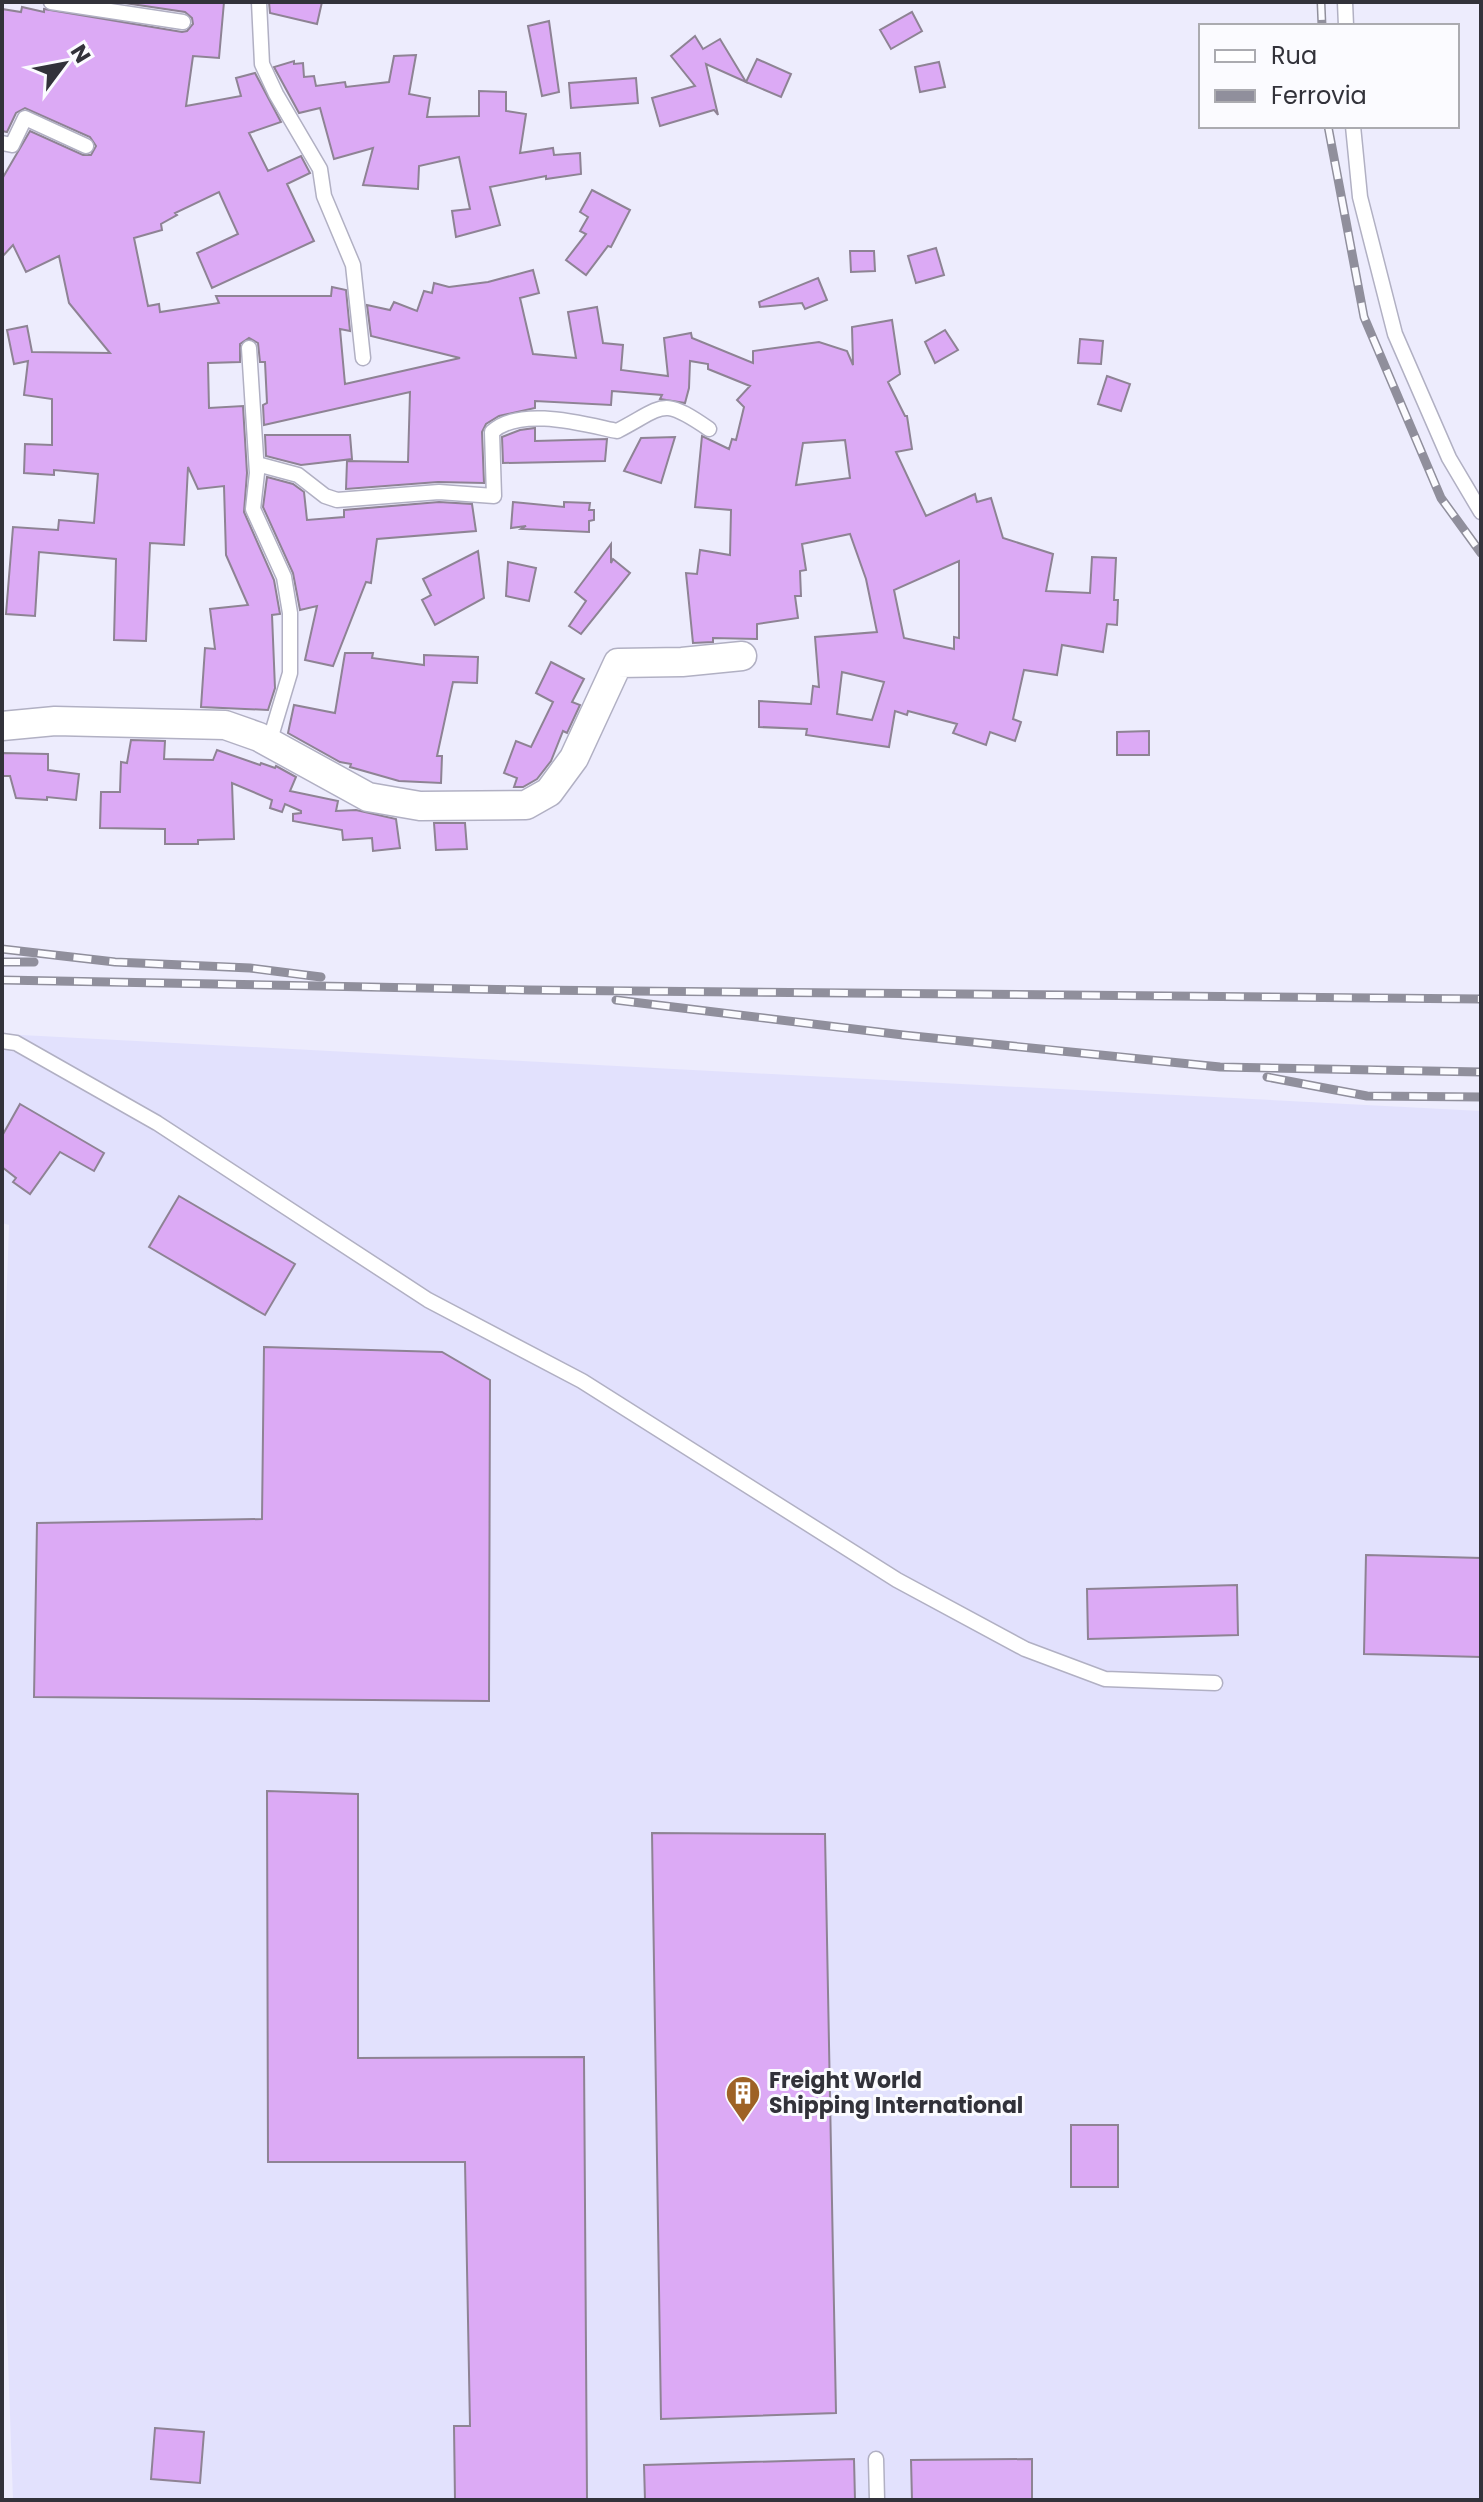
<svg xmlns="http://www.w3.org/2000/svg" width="1483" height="2502" viewBox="0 0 1483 2502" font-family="Poppins,sans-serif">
<rect width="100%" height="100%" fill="#edecfd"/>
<!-- built -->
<polygon fill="#e2e1fd" points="2,1034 1481,1111 1481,2500 13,2500 2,2190 2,1424 9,1225 2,1223"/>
<!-- building -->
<g fill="#dcaaf5" stroke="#8e8394" stroke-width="2" fill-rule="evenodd">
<path d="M118 2H224L219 58 193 56 186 106 241 96 236 78 255 73 281 122 249 133 268 171 301 156 310 173 287 184 314 241 212 288 197 253 238 234 219 192 175 213 177 215 161 224 162 230 134 238 148 306 159 304 160 312 219 303 216 296H331L332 287 346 290 350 331 340 329 345 384 460 358 371 336 367 305 390 310 394 302 417 311 424 291 432 293 434 283 449 287 488 282 533 270 539 293 520 298 533 354 576 358 568 312 597 307 603 343 623 345 621 370 668 376 664 338 691 333 692 338 753 363V351L819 342 847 351 853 365 852 327 892 320 900 374 888 382 905 416H907L912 449 896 452 926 516 975 494 977 502 991 498 1003 538 1053 554 1046 591 1090 593 1092 557 1116 558 1114 600H1118L1117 625 1107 624 1103 652 1062 645 1057 675 1024 670 1013 719 1021 722 1015 741 990 732 986 745 953 733 957 724 908 711 907 715 895 711 889 747 806 735 807 729 759 727V701L811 704 813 686 819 687 815 637 877 632 866 579 850 534 802 544 806 570 800 571 801 596H795L798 618 757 624V639L713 638V642L693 643 686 573 697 574 700 550 730 555 731 510 695 507 702 436 729 449 732 439 736 440 744 407 737 400 750 386 708 369V364L690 361 689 388 685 403 660 399 662 395 612 391 611 405 535 401V408L499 416 486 424 482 432 484 483 438 482 346 489 347 461 408 462 410 392 264 425 263 405 267 403 265 362H260L258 343 249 338 240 344V362L208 363 209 408 243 406 247 473 244 512 274 580 280 614 272 615 275 688 268 710 201 707 205 648 215 649 210 609 248 605 226 555 224 486 198 489 188 467 184 545 150 543 146 641 114 640 116 559 39 552 35 616 6 614 13 527 58 530 59 520 94 523 98 474 54 470V475L24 473 25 444 52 445V399L24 395 28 361 14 364 7 330 27 326 32 352 110 353 69 303 59 256 26 272 13 245 2 257V179L30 131 83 155H91L96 146 90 137 25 108 16 113 7 132 2 131V9L21 12 22 7 44 12V9L182 32 187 31 193 24 192 18 185 12ZM845 440 850 478 796 485 803 443ZM959 561V638L954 637V649L904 638 894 590ZM842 672 884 682 872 720 837 714Z"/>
<polygon points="269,2 322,2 317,24 270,13"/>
<polygon points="912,12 922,31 891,49 880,30"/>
<polygon points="549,21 559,92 542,96 528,26"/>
<polygon points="695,36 703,49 720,39 746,82 706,64 718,115 714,110 660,126 652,98 695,86 671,56"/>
<polygon points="416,55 409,94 430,98 427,117 479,116 479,91 506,92 506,111 526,114 520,153 553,148 554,155 580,153 581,174 546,179 546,176 490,187 500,225 456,237 452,211 470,209 459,157 419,166 418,189 363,185 373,148 334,159 320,108 299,113 274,67 294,61 294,64 303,63 304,77 314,76 316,86 345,82 346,87 389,82 394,56"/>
<polygon points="757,59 791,74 781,97 746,82"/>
<polygon points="939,62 945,87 920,92 915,67"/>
<polygon points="636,78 638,103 571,108 569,83"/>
<polygon points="592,190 630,210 611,247 608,246 586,275 566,260 586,234 580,231 588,217 580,212"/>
<polygon points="936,248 944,275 916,283 908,256"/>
<polygon points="850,251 874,251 875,271 851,272"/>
<polygon points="818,278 827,300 805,309 802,303 760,307 759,302"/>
<polygon points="945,330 958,350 935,363 925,342"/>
<polygon points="1080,339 1103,341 1101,364 1078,363"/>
<polygon points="1107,376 1130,384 1121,411 1098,404"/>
<polygon points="535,428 535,441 607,439 605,461 503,463 502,437 520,430"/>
<polygon points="265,435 350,435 352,459 301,465 266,456"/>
<polygon points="675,437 661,483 624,471 641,438"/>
<polygon points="267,477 293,484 304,492 307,520 344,517 344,510 439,502 472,504 476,531 377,539 371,583 366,582 333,666 305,660 317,606 300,610 293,573 263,507"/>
<polygon points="513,502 564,507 564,502 590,503 589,510 594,510 594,520 589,521 589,532 521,529 526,526 511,528"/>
<polygon points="611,544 611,563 613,559 630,573 581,634 569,626 586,601 575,592"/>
<polygon points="478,551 484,598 435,625 422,600 431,595 423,579"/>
<polygon points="508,562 536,568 529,601 506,596"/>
<polygon points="345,653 373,653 372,658 424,665 424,655 478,657 477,683 453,682 437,756 442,756 441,783 399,781 350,767 351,764 340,762 288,733 294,705 335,713"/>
<polygon points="551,662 584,679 572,702 580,705 567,733 563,731 551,761 537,779 523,787 514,787 517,778 504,773 516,741 531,747 553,702 536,693"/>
<polygon points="1149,731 1149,755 1117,755 1117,732"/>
<polygon points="131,740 165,741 164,759 213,760 217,750 260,765 261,763 275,768 276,766 296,777 290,791 338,801 336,811 356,810 396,819 400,848 373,851 372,838 343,840 342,830 293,821 293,814 301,813 301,811 285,804 282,812 270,808 272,800 232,783 234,839 198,840 198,844 165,844 165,829 100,828 101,792 120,792 121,762 127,763"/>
<polygon points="2,753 48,754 48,770 79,774 76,800 47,797 47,800 16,798 10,776 2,776"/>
<polygon points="434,823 465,823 467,849 436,850"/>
<polygon points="20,1104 104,1153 94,1171 60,1152 30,1194 13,1182 16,1178 2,1167 2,1136"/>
<polygon points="179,1196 295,1264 265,1315 149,1247"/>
<polygon points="264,1347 442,1352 490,1380 489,1701 34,1697 37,1523 262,1519"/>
<polygon points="1366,1555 1481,1558 1481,1657 1364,1654"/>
<polygon points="1237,1585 1238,1635 1088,1639 1087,1589"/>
<polygon points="267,1791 358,1794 358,2058 584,2057 587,2500 455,2500 454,2426 470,2426 465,2162 268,2162"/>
<polygon points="652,1833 825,1834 836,2413 661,2419"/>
<rect x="1071" y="2125" width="47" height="62"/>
<polygon points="155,2428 204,2432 200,2483 151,2479"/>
<polygon points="854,2459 855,2500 645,2500 644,2465"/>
<polygon points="1032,2459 1032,2500 912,2500 911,2460"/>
</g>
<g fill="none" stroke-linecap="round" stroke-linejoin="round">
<!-- service casing -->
<g stroke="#b1b0c3" stroke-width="17">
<g id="service">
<polyline points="51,2 183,22"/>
<polyline points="259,2 262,64 276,94 320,169 324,196 353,265 363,358"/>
<polyline points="1345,2 1346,26"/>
<polyline points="1353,126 1360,197 1395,334 1449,458 1481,512"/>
<polyline points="2,143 12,145 25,118 86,146"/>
<polyline points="249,348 257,473 253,509 284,577 290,613 290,673 269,743"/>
<path d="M257 464 298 475 325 496 337 500 439 492 494 496 492 432C520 406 583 424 617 431 665 406 661 396 709 429"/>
<polyline points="2,1041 16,1043 157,1123 428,1300 582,1381 897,1580 1025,1649 1105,1679 1215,1683"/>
<polyline points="876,2459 877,2500"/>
</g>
</g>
<!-- minor casing -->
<g stroke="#b1b0c3" stroke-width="31">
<polyline id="minor" points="2,726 55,721 225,725 259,737 368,797 420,806 526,805 549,792 574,758 618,663 682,662 742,656"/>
</g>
<!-- service -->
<use href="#service" stroke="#fff" stroke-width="14"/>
<!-- minor -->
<use href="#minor" stroke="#fff" stroke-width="28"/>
<!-- rail casing -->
<g stroke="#908f9c" stroke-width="9">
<g id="rail">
<polyline points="1321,2 1322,26"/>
<polyline points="1328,126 1364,317 1441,498 1481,553"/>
<polyline points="2,949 115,962 250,968 321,977"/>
<polyline points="2,962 34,962"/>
<polyline points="2,980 529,990 1481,999"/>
<polyline points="616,1000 903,1035 1220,1067 1481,1072"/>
<polyline points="1267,1077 1367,1096 1481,1097"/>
</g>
</g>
<!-- rail -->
<use href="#rail" stroke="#fbfbff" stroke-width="6" stroke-dasharray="18" stroke-linecap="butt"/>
</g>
<!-- icons -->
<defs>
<g id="building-pin" transform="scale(1.8)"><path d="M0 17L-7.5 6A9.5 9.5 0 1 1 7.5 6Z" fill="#9e6225" stroke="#fbfbff"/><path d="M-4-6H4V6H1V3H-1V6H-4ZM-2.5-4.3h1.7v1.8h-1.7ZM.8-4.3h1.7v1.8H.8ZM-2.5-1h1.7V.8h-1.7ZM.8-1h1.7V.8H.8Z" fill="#fff"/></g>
</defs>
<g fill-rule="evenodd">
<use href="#building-pin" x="743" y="2093"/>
</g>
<g text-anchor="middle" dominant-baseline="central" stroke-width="6" stroke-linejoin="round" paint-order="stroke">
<!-- poi labels -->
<g font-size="22" font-weight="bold" fill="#32323a" stroke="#fbfbff" text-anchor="start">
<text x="769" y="2080">Freight World<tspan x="769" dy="25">Shipping International</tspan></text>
</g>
</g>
<!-- border -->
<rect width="1483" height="2502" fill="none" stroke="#32323a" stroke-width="8"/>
<!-- legend -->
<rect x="1199" y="24" width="260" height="104" fill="#fbfbff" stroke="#ababb0" stroke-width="2"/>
<rect x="1215" y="50" width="40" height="12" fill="#ffffff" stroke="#ababb0" stroke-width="2"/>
<text x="1271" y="64" font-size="24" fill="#32323a">Rua</text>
<rect x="1215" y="90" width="40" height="12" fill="#908f9c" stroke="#ababb0" stroke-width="2"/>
<text x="1271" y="104" font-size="24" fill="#32323a">Ferrovia</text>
<!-- north arrow -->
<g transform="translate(64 64) rotate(58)" stroke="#fbfbff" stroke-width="6" paint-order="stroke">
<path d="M0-6L14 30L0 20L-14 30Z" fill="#32323a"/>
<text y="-12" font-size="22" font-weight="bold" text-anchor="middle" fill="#32323a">N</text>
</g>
</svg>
